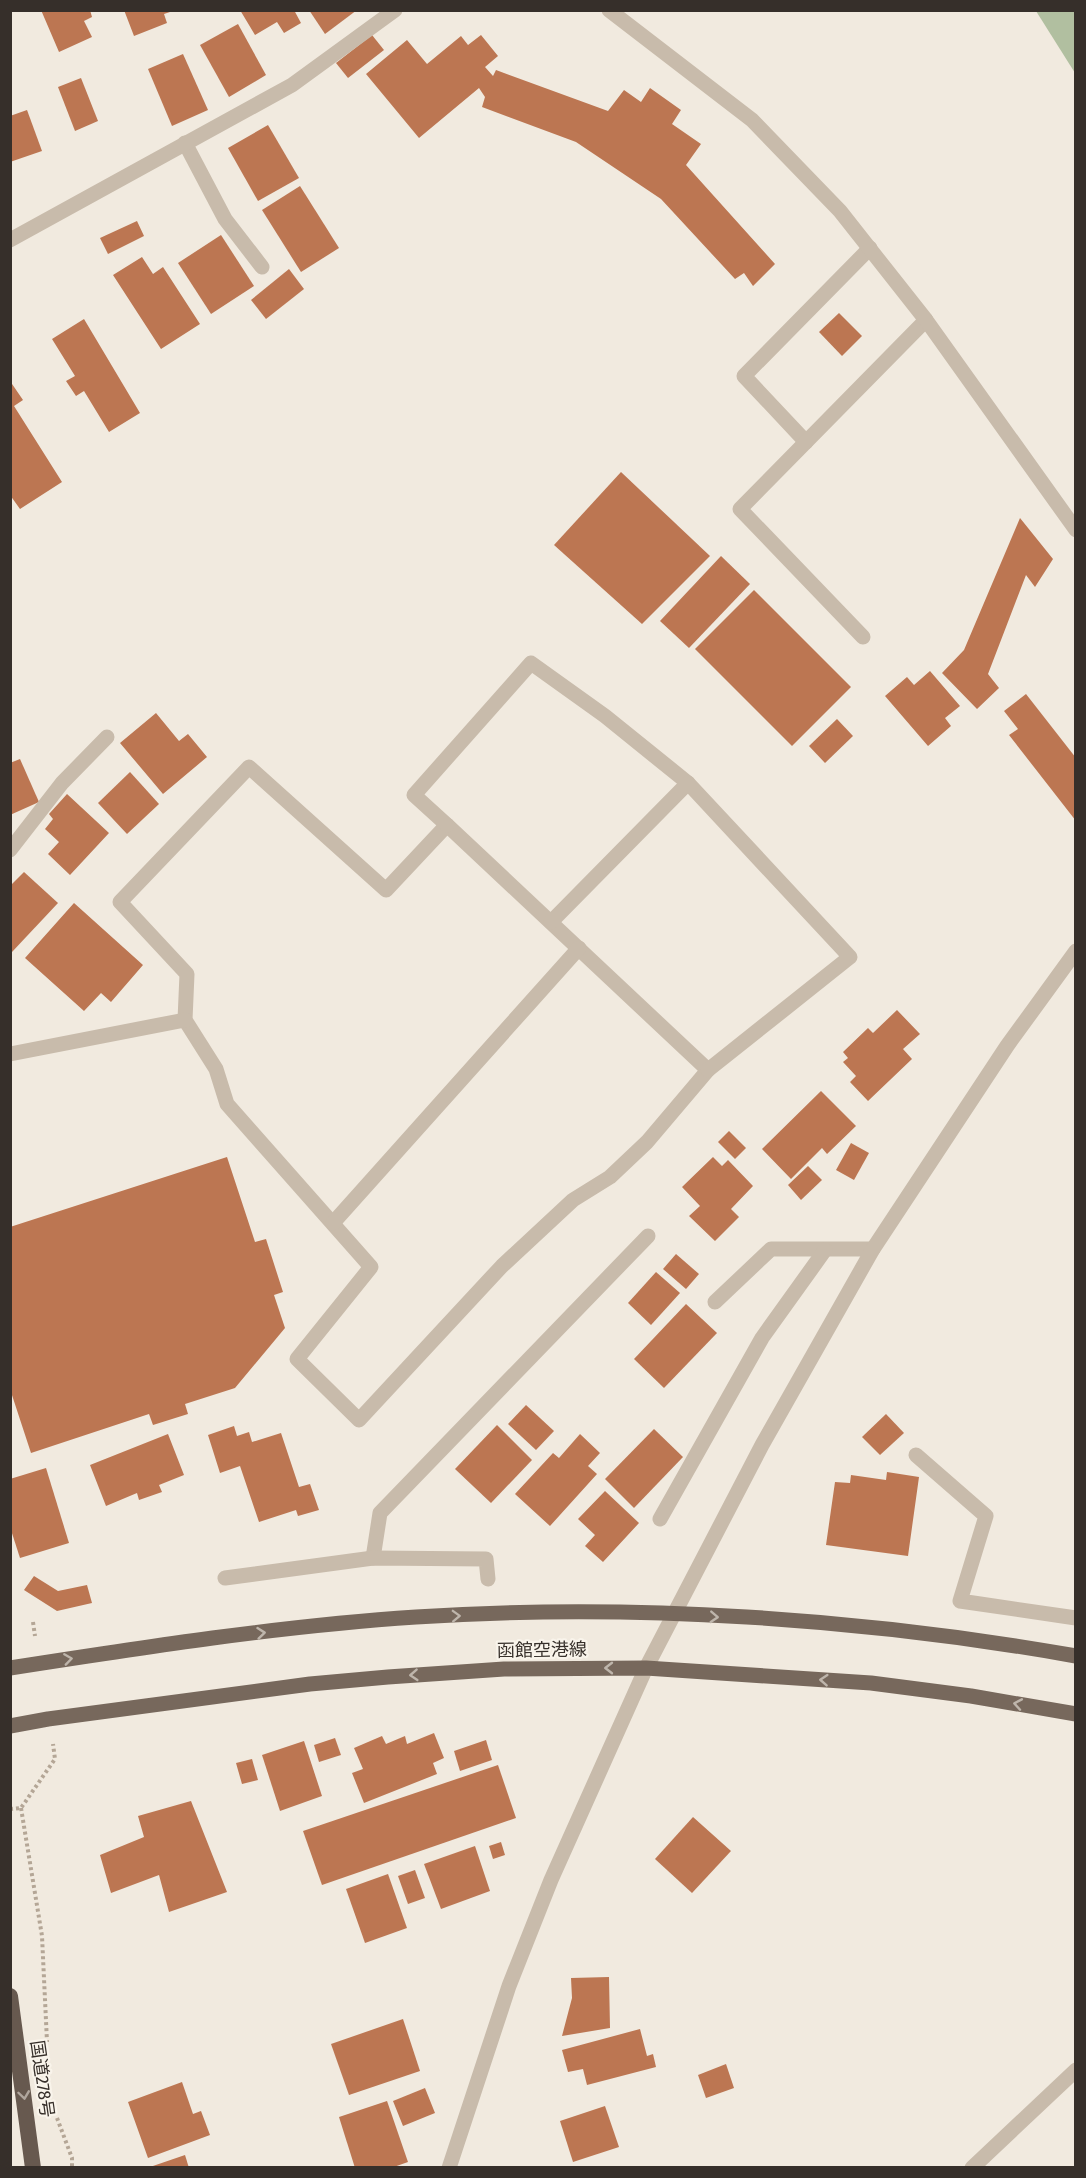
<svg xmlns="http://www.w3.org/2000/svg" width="1086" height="2178" viewBox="0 0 1086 2178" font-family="'Fira Sans Condensed','Noto Sans JP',sans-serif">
<rect width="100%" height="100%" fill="#f1eadf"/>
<!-- park -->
<polygon fill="#b1bfa0" points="1036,11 1075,11 1075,73"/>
<!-- building -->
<g fill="#bc7652">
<polygon points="41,10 90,10 92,17 84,21 92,37 59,52"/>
<polygon points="124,10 173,10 173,11 164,14 167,23 134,36"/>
<polygon points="240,10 294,10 301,23 284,33 277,22 255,35"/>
<polygon points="309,10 357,10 325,34"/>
<polygon points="238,24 266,75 229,97 200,45"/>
<polygon points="372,35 384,50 348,78 336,63"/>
<polygon points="481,35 498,56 485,67 493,76 496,70 608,111 624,90 641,102 650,88 681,110 672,124 701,144 686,165 775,264 753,286 744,273 735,279 661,199 576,142 482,107 485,97 479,88 419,138 366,74 407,40 427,64 461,36 468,45"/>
<polygon points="183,54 208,110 172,126 148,69"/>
<polygon points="81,78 98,121 75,131 58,87"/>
<polygon points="27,110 42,151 10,162 10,116"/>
<polygon points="268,125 299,178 258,201 228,148"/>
<polygon points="300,186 339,248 301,272 262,210"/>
<polygon points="137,221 144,236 108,254 100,238"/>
<polygon points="221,235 254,286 211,314 178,263"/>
<polygon points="142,257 153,274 163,267 200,324 161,349 113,275"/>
<polygon points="289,269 304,289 266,319 251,300"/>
<polygon points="839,313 862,336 842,356 819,332"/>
<polygon points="84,319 140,413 109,432 84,391 76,396 66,381 75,376 52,339"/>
<polygon points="10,381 23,400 14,406 62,482 20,509 10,495"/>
<polygon points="621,472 710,556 642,624 554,545"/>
<polygon points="1020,518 1053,559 1035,587 1026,575 988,674 999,688 977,709 942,673 964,650"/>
<polygon points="721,556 750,584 689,648 660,621"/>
<polygon points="754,590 851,687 792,746 695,649"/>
<polygon points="930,671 960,706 945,718 951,726 928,746 885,696 907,677 914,685"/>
<polygon points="1026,694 1076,758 1076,821 1009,735 1018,729 1004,711"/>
<polygon points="156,713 179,741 188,734 207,757 163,794 120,743"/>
<polygon points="837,719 853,736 825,763 809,746"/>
<polygon points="20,759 39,802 10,815 10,763"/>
<polygon points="130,772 159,804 127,834 98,803"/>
<polygon points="67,794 109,833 70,875 48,854 59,842 45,829 53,819 49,814"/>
<polygon points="24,872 58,903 12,952 10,886"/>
<polygon points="74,903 143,965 111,1002 101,993 84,1011 25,958"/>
<polygon points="897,1010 920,1034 903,1049 912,1059 868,1101 850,1082 856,1076 843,1062 848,1058 843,1052 868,1028 873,1033"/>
<polygon points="821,1091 856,1126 827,1154 822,1148 791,1179 762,1149"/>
<polygon points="729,1131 746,1148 735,1159 718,1142"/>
<polygon points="851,1143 869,1153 854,1180 836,1170"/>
<polygon points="227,1157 255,1242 266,1239 283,1292 274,1295 285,1328 235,1388 185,1404 188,1414 153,1425 149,1414 31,1453 10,1389 10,1227"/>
<polygon points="713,1157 722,1166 728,1160 753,1186 731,1209 739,1217 715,1241 689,1216 700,1206 682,1187"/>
<polygon points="808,1166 822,1180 801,1200 788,1185"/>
<polygon points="676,1254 699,1274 686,1289 663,1269"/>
<polygon points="656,1272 680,1293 651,1325 628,1303"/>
<polygon points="686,1304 717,1333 664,1388 634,1359"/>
<polygon points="526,1405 554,1431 536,1450 508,1424"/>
<polygon points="886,1414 904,1433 880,1455 862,1437"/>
<polygon points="497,1425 532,1460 491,1503 455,1469"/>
<polygon points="234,1426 237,1436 249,1432 252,1442 281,1433 299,1487 310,1484 319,1510 298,1516 296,1510 259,1522 240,1466 220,1473 208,1435"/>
<polygon points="654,1429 683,1457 634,1508 605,1479"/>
<polygon points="168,1434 184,1475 159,1485 162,1492 139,1500 137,1493 106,1506 90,1465"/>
<polygon points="580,1434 600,1453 588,1466 597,1474 550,1526 515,1494 553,1453 559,1458"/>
<polygon points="46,1468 69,1543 20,1558 10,1527 10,1479"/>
<polygon points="887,1472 919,1477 908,1556 826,1545 835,1482 850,1483 851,1475 886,1480"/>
<polygon points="605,1491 639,1523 603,1562 585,1546 595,1535 578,1519"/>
<polygon points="34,1576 58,1591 87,1585 92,1603 57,1611 24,1590"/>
<polygon points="434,1733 444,1758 433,1763 437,1774 364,1803 352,1773 363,1769 354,1748 382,1736 386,1744 405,1736 407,1744"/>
<polygon points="335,1738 341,1755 319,1762 314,1745"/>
<polygon points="486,1740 492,1760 460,1771 454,1751"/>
<polygon points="304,1741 322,1796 280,1811 262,1755"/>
<polygon points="252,1759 258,1780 242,1784 236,1763"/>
<polygon points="498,1765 516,1818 322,1885 303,1831"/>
<polygon points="191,1801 227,1892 169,1912 159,1875 111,1893 100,1855 144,1837 138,1816"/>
<polygon points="693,1817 731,1851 692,1893 655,1859"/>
<polygon points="501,1842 505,1855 493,1859 489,1846"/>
<polygon points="475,1846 490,1891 441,1909 424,1864"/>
<polygon points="415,1870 425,1898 408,1904 398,1876"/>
<polygon points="388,1874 407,1928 365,1943 346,1889"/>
<polygon points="609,1977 610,2028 562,2036 572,1998 571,1978"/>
<polygon points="403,2019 420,2071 349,2095 331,2044"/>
<polygon points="640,2029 647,2056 653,2054 656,2067 587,2085 583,2069 568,2072 562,2050"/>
<polygon points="726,2064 734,2088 706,2098 698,2075"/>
<polygon points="182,2082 193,2114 201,2111 210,2135 148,2158 128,2102"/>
<polygon points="425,2088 435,2113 403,2126 393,2101"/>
<polygon points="387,2101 408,2162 391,2168 355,2168 339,2117"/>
<polygon points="605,2106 619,2147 573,2162 560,2121"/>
<polygon points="185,2155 189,2168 150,2168 150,2167"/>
</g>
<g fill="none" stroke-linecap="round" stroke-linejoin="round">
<!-- path -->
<g stroke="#b4a696" stroke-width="4" stroke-dasharray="3 3" stroke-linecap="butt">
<polyline points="33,1622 35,1636"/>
<polyline points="21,1808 42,1936 47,2042"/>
<polyline points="10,1809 21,1808 55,1759 53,1744"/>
<polyline points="57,2118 72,2158 72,2168"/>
</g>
<!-- service -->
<g stroke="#c8bbab" stroke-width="15">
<polyline points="185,143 225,219 262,267"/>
<polyline points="806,442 744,376 870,248"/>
<polyline points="863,637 740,509 926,320"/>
<polygon points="249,767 386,890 447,825 708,1070 647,1142 610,1177 573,1200 502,1266 359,1420 297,1359 371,1267 227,1104 216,1069 185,1020 187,974 120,902"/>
<polyline points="447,825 414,795 531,663 605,716 688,783 850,957 708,1070"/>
<polyline points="10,850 62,783 107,737"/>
<polyline points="551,922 688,783"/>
<polyline points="10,1054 185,1020"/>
<polyline points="333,1223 579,948"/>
<polyline points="715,1302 771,1249 873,1249"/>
<polyline points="916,1455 986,1516 960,1601 1076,1618"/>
<polyline points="660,1519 762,1338 825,1250"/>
<polyline points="373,1558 380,1513 648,1236"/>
<polyline points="225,1578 373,1558 486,1559 488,1579"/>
</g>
<!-- minor -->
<g stroke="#c8bbab" stroke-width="15">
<polyline points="10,240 292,85 395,10"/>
<polyline points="972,2168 1076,2070"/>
</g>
<!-- tertiary -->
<g stroke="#c8bbab" stroke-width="15">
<polyline points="609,10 752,120 840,211 926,320 1076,530"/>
<polyline points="449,2168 509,1986 551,1880 646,1668 762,1445 873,1249 1007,1046 1076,951"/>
</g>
<!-- primary -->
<g stroke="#77685c" stroke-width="15">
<path d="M10 1668C145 1647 280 1626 416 1617 632 1603 862 1618 1076 1656"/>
<polyline points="10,1726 48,1719 310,1684 388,1677 504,1669 646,1668 871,1683 971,1696 1076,1714"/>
</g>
<!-- trunk -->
<polyline stroke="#67594f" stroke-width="16" points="10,1996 33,2168"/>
</g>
<!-- one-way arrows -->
<defs><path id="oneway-chevron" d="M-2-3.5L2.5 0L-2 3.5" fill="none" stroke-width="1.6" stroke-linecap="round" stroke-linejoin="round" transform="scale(1.5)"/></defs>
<g stroke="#beb5ab">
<use href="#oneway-chevron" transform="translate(456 1616) rotate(-2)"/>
<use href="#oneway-chevron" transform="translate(714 1617) rotate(3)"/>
<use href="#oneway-chevron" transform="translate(261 1633) rotate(-6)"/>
<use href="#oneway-chevron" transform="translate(68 1659) rotate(-8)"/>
<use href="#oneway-chevron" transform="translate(609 1668) rotate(180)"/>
<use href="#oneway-chevron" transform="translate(414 1675) rotate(176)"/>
<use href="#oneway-chevron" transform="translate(824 1680) rotate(-176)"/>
<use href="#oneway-chevron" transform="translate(1018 1704) rotate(-170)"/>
</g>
<use stroke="#b0a69d" href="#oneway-chevron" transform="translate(24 2095) rotate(82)"/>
<g text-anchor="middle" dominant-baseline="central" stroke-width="4.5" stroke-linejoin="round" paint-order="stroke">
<!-- street labels -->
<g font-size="18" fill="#362f2a" stroke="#f9f4eb">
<text transform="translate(542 1650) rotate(-1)">函館空港線</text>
<text transform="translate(42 2079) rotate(82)">国道278号</text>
</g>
</g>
<!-- border -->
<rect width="1086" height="2178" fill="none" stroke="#362f2a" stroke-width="24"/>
</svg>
